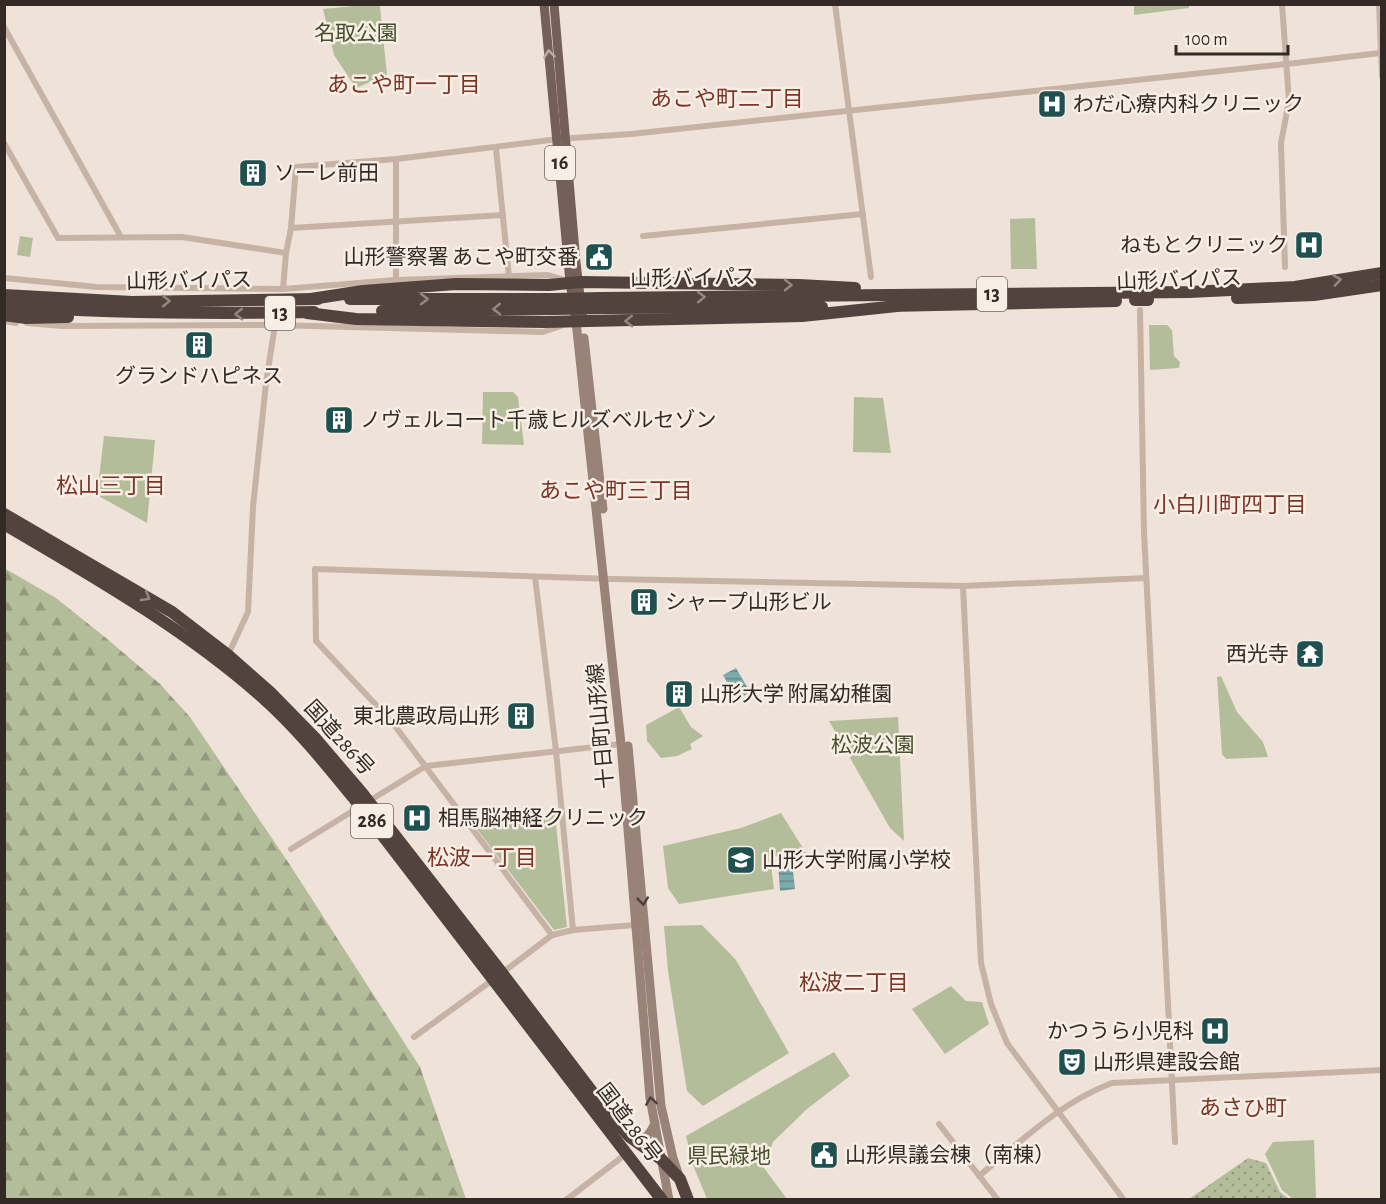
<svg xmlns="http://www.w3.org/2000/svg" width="1386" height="1204" viewBox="0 0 1386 1204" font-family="'Alegreya Sans','Noto Sans JP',sans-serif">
<defs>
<pattern id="grass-dots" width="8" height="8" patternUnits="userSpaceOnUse" patternTransform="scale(1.5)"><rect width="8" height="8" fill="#b4bd9a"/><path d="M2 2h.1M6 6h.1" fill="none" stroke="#939a7d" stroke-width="1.8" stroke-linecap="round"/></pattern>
<pattern id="forest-firs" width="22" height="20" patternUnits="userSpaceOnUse" patternTransform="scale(1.5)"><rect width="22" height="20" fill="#b4bd9a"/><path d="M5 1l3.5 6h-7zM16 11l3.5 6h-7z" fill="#939a7d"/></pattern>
<pattern id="water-rules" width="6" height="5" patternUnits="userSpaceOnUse" patternTransform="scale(1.5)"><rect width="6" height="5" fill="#7aaaa9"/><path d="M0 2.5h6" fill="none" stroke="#658b89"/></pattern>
</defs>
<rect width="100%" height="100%" fill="#efe3d9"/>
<!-- grass -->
<polygon fill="url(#grass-dots)" points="1248,1158 1266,1163 1280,1192 1289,1199 1189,1199"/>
<!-- forest -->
<polygon fill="url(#forest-firs)" points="4,568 56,598 106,638 160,684 190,717 290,865 420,1067 466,1199 5,1199"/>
<!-- park -->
<g fill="#b4bd9a">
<polygon points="364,5 378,5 380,7 387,75 356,88 334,55 323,9"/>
<polygon points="1134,5 1189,5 1189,8 1134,15"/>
<polygon points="1035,218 1037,269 1011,269 1010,219"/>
<polygon points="20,236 33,238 30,257 17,255"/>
<polygon points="1149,325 1167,325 1172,330 1174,356 1180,362 1179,368 1150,370"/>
<polygon points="483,392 513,392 518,397 524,445 482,444"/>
<polygon points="854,397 883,398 891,453 853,452"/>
<polygon points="104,436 155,440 147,523 97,495"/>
<polygon points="1221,676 1237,712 1263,742 1268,757 1226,759 1222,754 1217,677"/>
<polygon points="679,707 691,727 703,736 690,744 692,749 677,756 661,758 647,741 646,725"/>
<polygon points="898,717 904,841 890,828 829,721"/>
<polygon points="781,813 806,853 770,857 774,889 679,904 668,888 663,846 741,828"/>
<polygon points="555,815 567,927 554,930 473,824"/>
<polygon points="702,925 736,960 789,1053 703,1106 687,1091 668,971 664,926"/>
<polygon points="951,986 966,1001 982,1002 989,1024 945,1054 912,1009"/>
<polygon points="834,1052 850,1076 807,1109 773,1142 764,1168 787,1199 707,1199 693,1165 686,1136"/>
<polygon points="1314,1140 1316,1199 1293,1199 1282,1190 1265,1154 1273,1142"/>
</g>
<!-- water -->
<g fill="url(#water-rules)">
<polygon points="736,668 750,692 737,700 723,675"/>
<polygon points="792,862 795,889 780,891 778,864"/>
</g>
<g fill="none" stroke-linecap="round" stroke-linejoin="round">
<!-- street-tunnel -->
<polyline stroke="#c9beb5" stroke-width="6" stroke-dasharray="6 3" stroke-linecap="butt" points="1140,292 1141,272"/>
<!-- street -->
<g stroke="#c6b3a6" stroke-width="6">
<polyline points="835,4 871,277"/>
<polyline points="1282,4 1289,101 1281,143 1285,267"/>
<polyline points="1379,4 1382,76"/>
<polyline points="4,27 121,237"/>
<polyline points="4,143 58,238 182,237 286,253"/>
<polyline points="496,148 509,277"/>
<polyline points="291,228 503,215"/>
<polyline points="643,236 863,214"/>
<polyline points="4,278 97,287 283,289 396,280 547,275 564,280"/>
<polyline points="396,280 396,159"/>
<polyline points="283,289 286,253 291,228 296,167 396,159 558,139 631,134 1287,64 1380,53"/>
<polyline points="1140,310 1144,532 1175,1142"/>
<polyline points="4,321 16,323"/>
<polyline points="27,323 62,326 275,325 543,332 561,326"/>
<polyline points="535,577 556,751 573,930"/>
<polyline points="963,586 981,963 991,1004 1007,1043 1124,1200"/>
<polyline points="228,655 248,612 253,507 266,383 275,325"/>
<polyline points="291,849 426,766 621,744"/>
<polyline points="552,935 392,722 316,641 315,569 610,579 963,586 1146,578"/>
<polyline points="502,973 552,935 573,930 635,925"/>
<polyline points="414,1037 494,979"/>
<polyline points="939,1124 998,1200"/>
<path d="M979 1176C1020 1142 1061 1102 1112 1083L1382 1070"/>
<polyline points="566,1200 626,1154"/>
</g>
<!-- secondary -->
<g stroke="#998278" stroke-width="9">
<polyline points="576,321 621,744 650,1098 669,1200"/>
<polyline points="584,338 603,509"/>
<polyline points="628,746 661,1106 673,1158 679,1176"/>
<path d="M633 1138C646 1141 650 1134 655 1123"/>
</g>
<!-- primary -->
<g stroke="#746058" stroke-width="9">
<polyline points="544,4 570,282 576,321"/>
<polyline points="554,4 576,263 583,320"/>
</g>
<!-- highway -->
<g stroke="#53433e" stroke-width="12">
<polyline points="4,295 132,302 318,299"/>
<polyline points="601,298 1189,292 1295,287 1382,273"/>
<polyline points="1237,298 1314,295 1382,285"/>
<polyline points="311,299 363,291 456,284 549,285 580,282 799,285 855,288"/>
<polyline points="350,299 555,299"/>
<path d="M4 306C108 313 211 314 314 312"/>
<polyline points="890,306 1116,301"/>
<polyline points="604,308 822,307"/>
<polyline points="382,311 555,309"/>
<polyline points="307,313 356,319 545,322 802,316 897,306"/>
<polyline points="4,315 26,318 68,317"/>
<polyline points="4,514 172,612 228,655 270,692 315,738 362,793 502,973 612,1118 630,1137 661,1159 680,1179 688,1200"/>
<path d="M4 524C94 577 184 628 262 697 299 730 329 768 360 806L662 1200"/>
</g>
<!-- highway-bridge -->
<g stroke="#53433e" stroke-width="12">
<polyline points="555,299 601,298"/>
<polyline points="1135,300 1148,300"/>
<polyline points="555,309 604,308"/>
</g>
</g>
<!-- one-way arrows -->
<defs><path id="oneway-chevron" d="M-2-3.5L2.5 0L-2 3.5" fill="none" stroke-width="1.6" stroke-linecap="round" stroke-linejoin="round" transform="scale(1.5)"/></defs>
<use stroke="#bcaea6" href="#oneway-chevron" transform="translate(549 54) rotate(-96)"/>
<g stroke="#958781">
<use href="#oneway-chevron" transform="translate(1337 280) rotate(-9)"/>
<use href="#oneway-chevron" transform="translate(788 285) rotate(1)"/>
<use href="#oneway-chevron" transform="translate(701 297) rotate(-1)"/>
<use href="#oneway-chevron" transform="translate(424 299)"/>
<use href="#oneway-chevron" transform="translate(166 301) rotate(-1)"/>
<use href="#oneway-chevron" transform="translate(497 309) rotate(179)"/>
<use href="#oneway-chevron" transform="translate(239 314) rotate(179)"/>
<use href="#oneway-chevron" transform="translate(629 321) rotate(179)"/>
<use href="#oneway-chevron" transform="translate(146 597) rotate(30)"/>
</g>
<g stroke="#4c403a">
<use href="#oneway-chevron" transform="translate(643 901) rotate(84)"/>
<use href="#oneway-chevron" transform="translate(651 1101) rotate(-99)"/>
</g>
<!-- icons -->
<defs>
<g id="hospital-square" transform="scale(1.5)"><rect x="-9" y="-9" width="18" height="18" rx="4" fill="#1f5151" stroke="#f7eee5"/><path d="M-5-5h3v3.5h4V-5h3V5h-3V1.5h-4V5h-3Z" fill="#fff"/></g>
<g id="building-square" transform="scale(1.5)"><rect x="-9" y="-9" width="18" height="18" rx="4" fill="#1f5151" stroke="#f7eee5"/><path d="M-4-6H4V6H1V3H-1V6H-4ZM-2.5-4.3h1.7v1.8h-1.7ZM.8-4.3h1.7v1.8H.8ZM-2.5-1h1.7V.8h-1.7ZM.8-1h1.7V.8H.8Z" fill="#fff"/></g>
<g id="civic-square" transform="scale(1.5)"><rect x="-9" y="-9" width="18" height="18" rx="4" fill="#1f5151" stroke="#f7eee5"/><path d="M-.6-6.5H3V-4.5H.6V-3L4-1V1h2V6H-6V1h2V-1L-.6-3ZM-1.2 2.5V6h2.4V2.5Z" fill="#fff"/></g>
<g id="temple-square" transform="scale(1.5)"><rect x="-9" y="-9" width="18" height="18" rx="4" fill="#1f5151" stroke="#f7eee5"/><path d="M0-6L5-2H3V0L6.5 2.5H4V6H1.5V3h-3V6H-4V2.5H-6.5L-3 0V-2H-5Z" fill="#fff"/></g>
<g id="school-square" transform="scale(1.5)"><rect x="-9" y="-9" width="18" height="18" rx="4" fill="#1f5151" stroke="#f7eee5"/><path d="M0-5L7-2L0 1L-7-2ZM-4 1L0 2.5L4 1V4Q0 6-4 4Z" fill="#fff"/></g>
<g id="theatre-square" transform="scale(1.5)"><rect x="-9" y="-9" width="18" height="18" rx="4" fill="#1f5151" stroke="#f7eee5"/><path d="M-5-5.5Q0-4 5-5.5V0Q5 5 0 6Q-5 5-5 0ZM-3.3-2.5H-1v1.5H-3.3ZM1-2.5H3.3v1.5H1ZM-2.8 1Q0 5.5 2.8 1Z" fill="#fff"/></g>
</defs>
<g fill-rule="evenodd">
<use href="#hospital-square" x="1052" y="104"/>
<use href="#building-square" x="253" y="173"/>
<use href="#hospital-square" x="1309" y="245"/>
<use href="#civic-square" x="599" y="257"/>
<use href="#building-square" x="199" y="345"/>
<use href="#building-square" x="339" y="420"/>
<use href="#building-square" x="644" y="602"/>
<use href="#temple-square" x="1310" y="654"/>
<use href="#building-square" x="679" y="694"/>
<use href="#building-square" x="521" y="716"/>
<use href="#hospital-square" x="417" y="818"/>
<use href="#school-square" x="741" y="860"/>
<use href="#hospital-square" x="1215" y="1031"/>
<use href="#theatre-square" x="1072" y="1062"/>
<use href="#civic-square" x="824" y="1155"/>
</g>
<g text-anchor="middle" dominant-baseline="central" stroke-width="5" stroke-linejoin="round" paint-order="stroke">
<!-- shield labels -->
<g fill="#f7eee5" stroke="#6e655f" stroke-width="1.5">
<rect x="545" y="146" width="30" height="34" rx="4.5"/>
<rect x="977" y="277" width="30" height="34" rx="4.5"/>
<rect x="265" y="296" width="30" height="34" rx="4.5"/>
<rect x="351" y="804" width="42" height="34" rx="4.5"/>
</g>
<g font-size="20" font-weight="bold" fill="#332a26">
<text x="560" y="163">16</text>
<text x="992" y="294">13</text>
<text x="280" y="313">13</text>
<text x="372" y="821">286</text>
</g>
<!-- park labels -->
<g font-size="21" fill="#454f2c" stroke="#f7eee5">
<text x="356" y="33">名取公園</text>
<text x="873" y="745">松波公園</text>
<text x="729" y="1156">県民緑地</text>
</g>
<!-- poi labels -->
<g font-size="21" fill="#332a26" stroke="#f7eee5" text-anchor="start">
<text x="1073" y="104">わだ心療内科クリニック</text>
<text x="274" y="173">ソーレ前田</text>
<text x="1288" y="245" text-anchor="end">ねもとクリニック</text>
<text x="578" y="257" text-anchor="end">山形警察署 あこや町交番</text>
<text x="199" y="376" text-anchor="middle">グランドハピネス</text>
<text x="360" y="420">ノヴェルコート千歳ヒルズベルセゾン</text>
<text x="665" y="602">シャープ山形ビル</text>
<text x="1289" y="654" text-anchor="end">西光寺</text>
<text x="700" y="694">山形大学 附属幼稚園</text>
<text x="500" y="716" text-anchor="end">東北農政局山形</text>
<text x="438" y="818">相馬脳神経クリニック</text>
<text x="762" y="860">山形大学附属小学校</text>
<text x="1194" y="1031" text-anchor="end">かつうら小児科</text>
<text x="1093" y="1062">山形県建設会館</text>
<text x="845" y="1155">山形県議会棟（南棟）</text>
</g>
<!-- street labels -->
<g font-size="21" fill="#332a26" stroke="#f7eee5">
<text transform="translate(693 278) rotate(-1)">山形バイパス</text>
<text transform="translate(1179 280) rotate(-2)">山形バイパス</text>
<text transform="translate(189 281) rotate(-1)">山形バイパス</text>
<text transform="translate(601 726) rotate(-95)">十日町山形線</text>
<text transform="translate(339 738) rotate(48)">国道286号</text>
<text transform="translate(629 1123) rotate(53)">国道286号</text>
</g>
<!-- neighbourhood labels -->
<g font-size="22" fill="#7c3425" stroke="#f7eee5">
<text x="404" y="85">あこや町一丁目</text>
<text x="727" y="99">あこや町二丁目</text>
<text x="111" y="486">松山三丁目</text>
<text x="616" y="491">あこや町三丁目</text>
<text x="1230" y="505">小白川町四丁目</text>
<text x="482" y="858">松波一丁目</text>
<text x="854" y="983">松波二丁目</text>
<text x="1243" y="1108">あさひ町</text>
</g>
</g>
<!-- border -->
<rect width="1386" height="1204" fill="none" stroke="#332a26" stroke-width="12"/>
<!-- scale -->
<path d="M1176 45v9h112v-9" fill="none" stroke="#332a26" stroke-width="3"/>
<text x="1185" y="45" font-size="18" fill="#332a26" stroke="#f7eee5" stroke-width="4.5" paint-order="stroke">100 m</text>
</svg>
